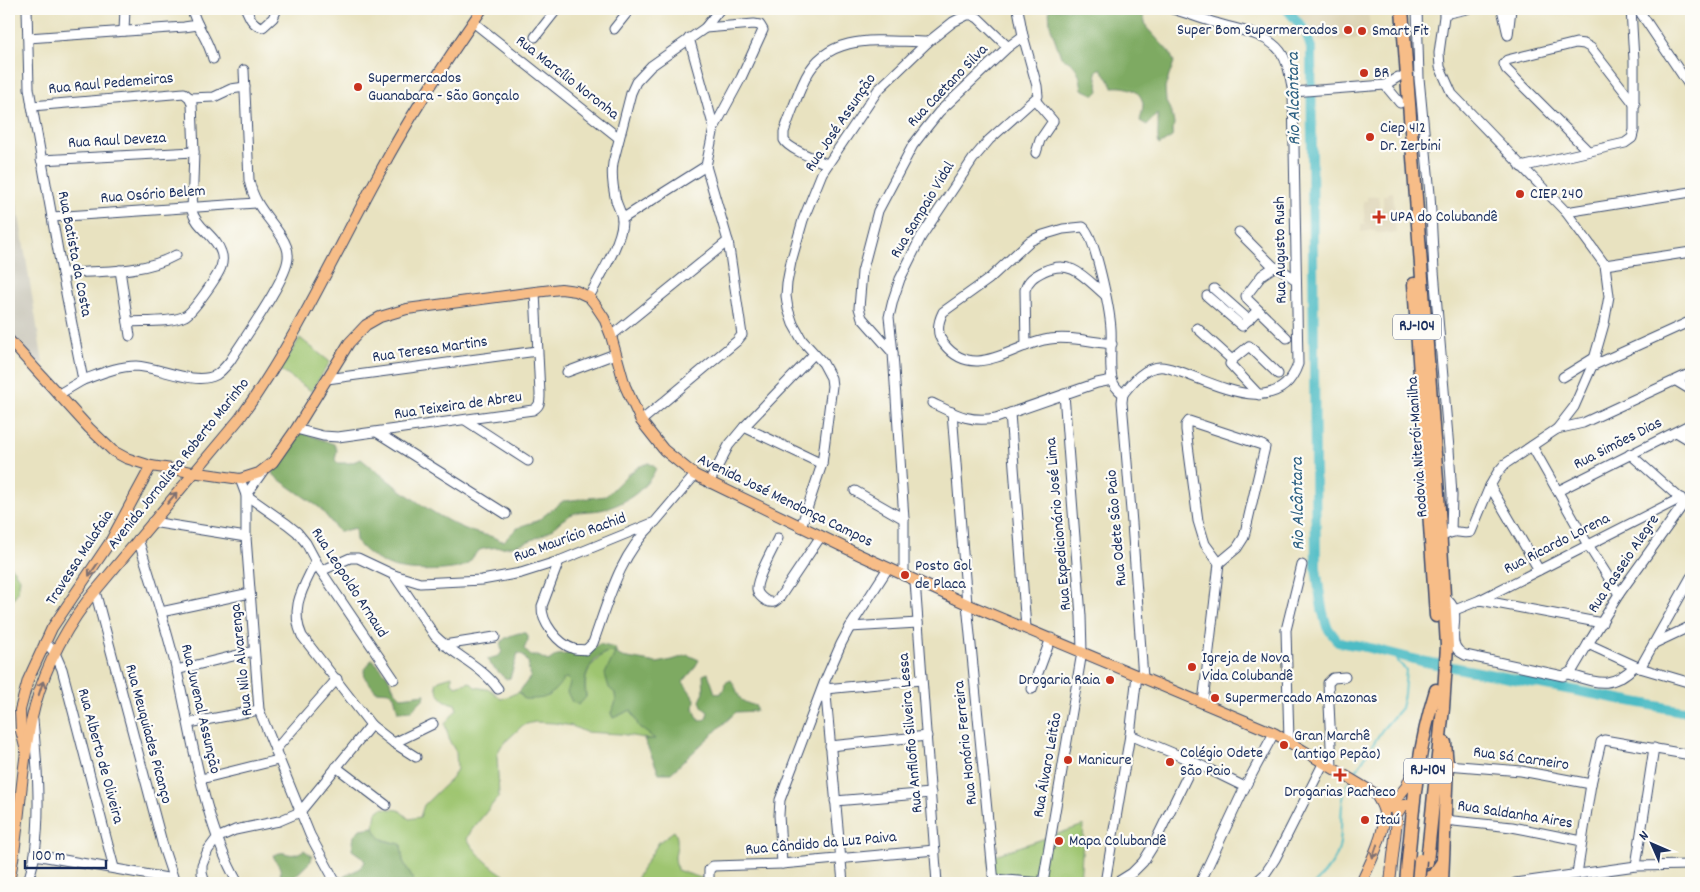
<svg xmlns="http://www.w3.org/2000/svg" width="1700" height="892" viewBox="0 0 1700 892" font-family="Dekko,sans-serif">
<rect width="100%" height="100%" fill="#fdfcf7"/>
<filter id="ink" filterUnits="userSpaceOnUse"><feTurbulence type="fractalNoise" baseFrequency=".02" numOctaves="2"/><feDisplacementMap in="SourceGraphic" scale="10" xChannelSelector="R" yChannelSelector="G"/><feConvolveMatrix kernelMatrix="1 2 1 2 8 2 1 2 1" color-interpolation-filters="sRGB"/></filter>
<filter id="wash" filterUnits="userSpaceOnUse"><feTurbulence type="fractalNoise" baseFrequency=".0096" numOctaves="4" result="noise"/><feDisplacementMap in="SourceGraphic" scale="20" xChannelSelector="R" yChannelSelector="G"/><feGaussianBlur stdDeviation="1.12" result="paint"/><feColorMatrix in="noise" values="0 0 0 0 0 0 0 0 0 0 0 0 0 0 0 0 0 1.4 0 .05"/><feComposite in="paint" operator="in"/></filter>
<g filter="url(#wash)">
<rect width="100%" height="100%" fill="#e8e2c0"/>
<!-- built -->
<g fill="#ddd4b6">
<polygon points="1292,9 1368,9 1371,38 1319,42 1312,28"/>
<polygon points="1393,192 1396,233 1376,233 1375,230 1361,232 1361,224 1365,224 1363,201 1367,201 1367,197 1379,196 1379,209 1383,209 1383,195 1387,195 1387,193"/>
</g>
<!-- industrial -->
<polygon fill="#c7c5b8" points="15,191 43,363 35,363 9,336 9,194"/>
<!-- green -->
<g fill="#9ec570" stroke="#5c7a67">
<polygon points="300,338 330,362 311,391 280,370"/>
<polygon points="9,566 13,569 20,579 18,591 9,607"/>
<path d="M610 651 615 654C607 668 602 681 615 693L616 702 611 713 613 718 631 710 639 727 651 735 656 740 620 734 585 732 572 726 554 723 535 722 523 725 502 745 497 754 499 796 471 831 467 839C482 861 495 870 517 883H415L403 861 400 844C378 838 371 839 376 813L382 808 399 810 409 819 420 817 424 805 452 778 457 769 456 752 450 742 445 724 457 709 455 704C443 702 438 696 436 684L439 680 452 676V683L456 686 470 682 475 687 491 690 501 699 519 692 524 699 549 696 565 678 569 679 570 684 586 697C585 680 584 672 597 660 602 655 604 653 610 651Z"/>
<polygon points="1084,825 1080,883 989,883 989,857"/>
<path d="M674 831C680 839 676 848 675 857 675 861 677 866 677 870L707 880 708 883H640L637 877 659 842Z"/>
</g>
<!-- forest -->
<g fill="#7eaa62" stroke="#4c6c60">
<path d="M1049 9H1141L1147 28 1170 53 1174 62 1165 87 1166 102 1172 113 1174 124 1172 137 1159 145C1156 134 1160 125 1157 114L1147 125 1140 121C1141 116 1143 109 1143 104 1141 89 1125 86 1113 87L1106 75 1100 68 1096 72 1099 91 1095 95 1082 89C1079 71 1078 66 1061 57L1050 25Z"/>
<path d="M301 432 334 444 337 450 335 460 338 463H350L361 459C394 485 448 530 490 536 495 537 498 541 504 541L516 529 524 525 537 521 563 501 606 496 627 475 640 466 649 463 656 468C647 490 622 506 600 510 588 512 577 510 567 517 559 521 554 529 546 533 534 540 520 545 506 547 499 548 491 547 483 549 475 550 472 562 464 566 450 572 407 572 393 567 381 563 362 551 356 540L355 528 339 532 320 508 277 478 272 473Z"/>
<path d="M519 633H525L528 635V640L524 649 531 656H538L548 661 557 655 588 652 599 644 615 648 617 654 622 657 657 663 672 660 688 655 699 660 694 669 683 682 695 699 694 709 699 721 706 719 708 712 703 708 700 701 704 692 703 675 708 673 715 693 720 694 724 689 725 683 731 680C742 696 734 700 756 706V711L736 712 671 773H659L644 739H655L639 727 631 710 613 718 611 713 616 702 615 693 609 688 605 674 615 653C604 648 590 663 587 673 584 680 585 689 586 697L579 705 572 702 567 692 570 684 569 679 565 678C550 696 549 700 524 699L519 692 531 676 528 668 529 664 523 655 518 653 510 678 506 679 489 663 488 659C497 656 505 657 500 644 504 637 512 635 519 633Z"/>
<polygon points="372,659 387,675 395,691 401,697 425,694 424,698 411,711 398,712 394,696 391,692 376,691 365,678 364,671"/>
<path d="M374 827C379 842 387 841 401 844L403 861 415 883H338V881C346 873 359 872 365 862L362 857 352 850 354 836 360 829Z"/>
<path d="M304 850 312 856 311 861 289 882H281L280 868 273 856C287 847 287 861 304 850Z"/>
</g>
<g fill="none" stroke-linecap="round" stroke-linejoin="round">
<!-- stream -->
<g stroke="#4ebcc5" stroke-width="2">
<polyline points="870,10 877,9"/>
<polyline points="1353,776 1382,730 1401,708 1404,694 1406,670 1391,654"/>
<path d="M1315 883C1325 873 1336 862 1339 848 1344 826 1337 803 1349 782"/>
</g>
<!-- river -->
<polyline stroke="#4ebcc5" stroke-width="10" points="1287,9 1306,32 1311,48 1316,568 1322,609 1327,627 1338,642 1366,647 1421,661 1682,711 1691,710"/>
</g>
</g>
<g filter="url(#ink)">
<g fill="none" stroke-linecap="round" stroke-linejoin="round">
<!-- minor casing -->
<g stroke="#3a4a6d" stroke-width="11">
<g id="minor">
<polyline points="27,9 29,88 32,106 62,273 83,380 59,394"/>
<path d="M192 9C196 27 208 38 213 59"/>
<path d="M246 9C250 18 253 26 263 27L273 18 277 9"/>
<polyline points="1417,9 1419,78 1430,194 1434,271 1449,449 1452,495 1451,532"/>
<polyline points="1502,9 1508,35 1511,9"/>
<polyline points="1638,9 1691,88"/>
<polyline points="1444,14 1467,9"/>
<polyline points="473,22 619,138"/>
<polyline points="705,28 754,24 760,25 763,30 741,78 714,128"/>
<polyline points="614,29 630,9"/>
<polyline points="124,31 125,9"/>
<polyline points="535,37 557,9"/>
<polyline points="28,38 184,27 198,25"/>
<polyline points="1385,85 1400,103"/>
<polyline points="1293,92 1385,85 1398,77"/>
<polyline points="190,98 214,97 231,89 245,87"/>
<polyline points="1035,100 1053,121 1040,140 1036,153"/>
<polyline points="32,106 184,93 190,98"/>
<polyline points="1588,151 1506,69 1504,64 1507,60 1576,43 1584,44 1591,48 1635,105"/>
<polyline points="41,160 194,152"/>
<path d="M827 164C818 160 788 149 784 140 784 138 784 134 784 132 791 114 797 95 806 77 830 30 884 42 928 42"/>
<polyline points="1521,167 1625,143 1632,138 1634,130 1634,60 1631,9"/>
<polyline points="1566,212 1691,192"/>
<polyline points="52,217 256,203"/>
<polyline points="622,219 706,166"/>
<polyline points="1239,232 1274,267"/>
<polyline points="1605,265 1691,252"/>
<polyline points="120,270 130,336"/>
<path d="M62 273C99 271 142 274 176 255"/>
<polyline points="1214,289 1249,320"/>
<polyline points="1207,296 1242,326 1258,310"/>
<path d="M589 297C599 278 623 240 622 220 622 214 618 207 616 201 613 188 611 176 613 163L631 93 636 82 651 66 705 28 720 9"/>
<path d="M128 322C143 321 172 323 185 316 193 312 218 276 221 267 223 261 223 257 221 252 216 236 196 227 192 211L194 152 192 104 190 98"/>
<polyline points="1197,328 1232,360"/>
<polyline points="611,336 728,241"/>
<polyline points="1287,338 1247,299 1246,296 1262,275 1274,267 1279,268 1296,280"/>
<path d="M1112 344C1092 342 1070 336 1050 339 1014 343 975 383 944 344 936 334 938 322 943 312L989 279 1030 241 1043 235 1063 229 1083 227C1095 235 1110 311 1111 329 1112 345 1109 363 1112 379 1113 385 1118 390 1123 394L1122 402 1132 523 1143 678"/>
<path d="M1026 346 1025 290C1028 280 1034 276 1044 271 1071 258 1085 278 1105 295"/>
<polyline points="893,353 862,318 859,308 862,272 878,211 913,145 927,127 939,112 1008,47 1023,36"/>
<polyline points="1592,366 1691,321"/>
<polyline points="567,372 615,354"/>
<polyline points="1563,377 1594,358"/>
<polyline points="327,379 537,351"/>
<path d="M83 380C100 374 118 366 136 366 159 367 195 386 216 375 222 371 226 366 230 361 243 340 287 279 288 258 289 250 285 242 281 236 268 216 254 205 249 180L244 70"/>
<polyline points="1676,381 1691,390"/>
<path d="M1123 394C1132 383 1143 368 1159 367 1166 366 1174 370 1181 372 1218 385 1279 419 1298 364L1293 92C1290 78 1289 63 1280 51 1266 33 1237 30 1216 23 1202 19 1187 13 1172 9"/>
<polyline points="1259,395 1230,364 1232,360 1249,346 1278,374"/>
<path d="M932 403C955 414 969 423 996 418L1097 383 1112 380"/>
<polyline points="952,412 967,604 994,883"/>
<polyline points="1010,413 1026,628"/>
<polyline points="465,420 528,461"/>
<polyline points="641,421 737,341 742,335 728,241 706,166 714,128 689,38"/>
<polygon points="1189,421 1262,445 1265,447 1244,537 1237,548 1219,563 1205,544 1198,521 1186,430 1186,425"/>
<polyline points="744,427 822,464"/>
<path d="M296 429 323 436 338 437 533 410C540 406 540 402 540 394L535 292"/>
<polyline points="1557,429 1583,423 1691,373"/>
<polyline points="1676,432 1691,441"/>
<polyline points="378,433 506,514"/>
<polyline points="1532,446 1588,545 1619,594"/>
<polyline points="1630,454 1691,508"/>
<polyline points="263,471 246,495 287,524 297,532 306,543 321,571 394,679"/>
<polyline points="240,479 246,495 246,537 259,710 310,835 336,883"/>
<polyline points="709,483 729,445 744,427 814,354"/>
<polyline points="1490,486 1539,570"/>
<polyline points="855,491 904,519"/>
<polyline points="1558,491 1691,424"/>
<polyline points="152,522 246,537"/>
<polyline points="801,527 822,464 832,386 831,378 823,363 802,340 793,324 788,309 786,296 787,283 791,262 803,220 822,173 878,90 928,42 953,22 967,15 972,15 978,18 1008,47"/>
<path d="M1440 537C1446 535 1452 531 1458 532 1463 532 1466 534 1471 532L1490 486 1498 472 1505 464 1557 429 1574 407 1592 366 1604 324 1609 296 1605 265 1566 212 1452 94 1440 67 1439 53 1445 9"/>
<path d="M778 538C773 549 756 579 757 589 757 595 767 604 774 602 775 602 779 598 780 597L821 536"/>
<path d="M138 539C152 583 166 626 177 671 193 740 203 822 238 883"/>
<path d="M316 561C304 587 289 607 302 636L371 725 394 743 416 757"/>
<path d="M559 561 542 606C541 622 558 644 574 649 578 650 582 649 586 650L593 643C608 602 619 556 652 525"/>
<polyline points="321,571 350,558 358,558 394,575 420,583 482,580 521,573 559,561 655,522 695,475"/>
<path d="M394 575 435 636C455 656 482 666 498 689"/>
<polyline points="904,576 904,519 893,353 889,317 893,300 900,279 921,237 973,159 989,140 1038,96 1037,86 1023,36 1018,9"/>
<polyline points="915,581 937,883"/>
<polyline points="95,591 164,850 175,883"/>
<path d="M1444 597C1448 600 1453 605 1454 610 1458 626 1445 646 1465 655L1563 676 1572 671 1588 644 1640 668 1691 683"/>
<polyline points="1480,600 1602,623"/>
<polyline points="161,612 250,593"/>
<polyline points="1450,612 1480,600 1681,498"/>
<polyline points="850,627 918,623"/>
<polyline points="45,642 55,653 62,669 114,868"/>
<polyline points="1655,643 1691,626"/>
<polyline points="1588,644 1619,594 1685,502"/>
<polyline points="444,645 495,637"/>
<polyline points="1640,668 1691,577"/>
<polyline points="176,670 254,651"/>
<path d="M1568 674C1598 683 1610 690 1635 666"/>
<polyline points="825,684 843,883"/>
<polyline points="825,689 921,680"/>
<polyline points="1032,689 1051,638"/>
<polyline points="1203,703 1219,563"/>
<polyline points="189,723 259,710"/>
<polyline points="1130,735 1194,762 1245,787"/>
<polyline points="1289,741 1286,630 1302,565"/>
<polyline points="394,743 433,724"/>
<polyline points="830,746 927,736"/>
<polyline points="275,750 337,679"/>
<polyline points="1447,765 1521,771 1591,784"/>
<polyline points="336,767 386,805"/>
<polyline points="1332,767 1328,683 1333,678 1345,677"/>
<polyline points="201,779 278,760"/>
<polyline points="835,801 931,793"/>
<polyline points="1444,820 1512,827 1582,841"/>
<polyline points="35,855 173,879"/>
<polyline points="782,864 779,815 780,800 787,781 824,683 841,644 850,627 888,568"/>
<polyline points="1636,866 1654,748"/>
<polyline points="1577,874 1591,784 1601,742 1604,740 1691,755"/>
<polyline points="994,879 1043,883"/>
<path d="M28 883C30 873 34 863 35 853 41 809 37 763 33 720"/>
<polyline points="205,883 202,873 202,865 208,850 217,838 235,830 279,821 300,812 371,725"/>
<polyline points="709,883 709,870 713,866 782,864 935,850"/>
<polyline points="1043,883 1082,652 1081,616 1064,394"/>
<polyline points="1105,883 1130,735 1137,675"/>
<polyline points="1116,883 1132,873 1143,862 1153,846 1194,762"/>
<polyline points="1200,883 1245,787 1274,733"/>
<polyline points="1255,883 1265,874 1275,859 1324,762"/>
<polyline points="1515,883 1636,866 1691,865"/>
</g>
</g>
<!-- major casing -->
<g stroke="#3a4a6d" stroke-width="12">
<g id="major">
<polyline points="9,340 89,428 113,451 126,458 151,466 240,479 259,473 273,462 296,429 349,343 366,325 380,317 407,309 535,292 561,289 576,291 589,297 594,303 604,318 611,336 625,386 641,421 664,450 695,475 860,555 967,604 1274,733 1394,805 1397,820 1390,883"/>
<polyline points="25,747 21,731 20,710 28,680 52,628 110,542 151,466"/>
<polyline points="1389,808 1406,787 1415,766"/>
<polyline points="1397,814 1403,805 1409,805 1414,808"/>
<path d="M9 882C20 830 20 775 31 722 40 679 60 637 87 601L240 418C296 341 335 253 381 170 411 114 446 61 482 9"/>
<path d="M1361 883C1369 866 1386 832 1384 813 1383 806 1379 800 1376 795"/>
</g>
</g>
<!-- highway casing -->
<g stroke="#3a4a6d" stroke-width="15">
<g id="highway">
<polyline points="1402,9 1438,494 1447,646 1443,708 1427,862"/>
<polyline points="1414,284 1436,616"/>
<polyline points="1422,879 1433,876 1442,863"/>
<path d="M1406 883C1412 819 1416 752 1436 690"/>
<polyline points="1442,883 1447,765 1445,743"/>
</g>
</g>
<!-- minor -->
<use href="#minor" stroke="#fff" stroke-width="9"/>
<!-- major -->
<use href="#major" stroke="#f7bd88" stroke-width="10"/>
<!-- highway -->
<use href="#highway" stroke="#f7bd88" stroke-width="12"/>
<!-- highway-bridge casing -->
<g stroke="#3a4a6d" stroke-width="15" stroke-linecap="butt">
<polyline id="highway-bridge" points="1418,883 1420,860"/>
</g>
<!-- highway-bridge -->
<use href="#highway-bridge" stroke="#f7bd88" stroke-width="12"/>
</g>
<!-- one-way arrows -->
<defs><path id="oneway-shaft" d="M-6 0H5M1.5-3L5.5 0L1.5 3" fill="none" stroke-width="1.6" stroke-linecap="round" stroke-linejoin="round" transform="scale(1.25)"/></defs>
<g stroke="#7e6f71">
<use href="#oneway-shaft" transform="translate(172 498) rotate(-50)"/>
<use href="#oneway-shaft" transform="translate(93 570) rotate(125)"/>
<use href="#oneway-shaft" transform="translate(41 688) rotate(-72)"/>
<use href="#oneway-shaft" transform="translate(1375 851) rotate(109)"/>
</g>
</g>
<!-- markers -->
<g fill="#c8321e" stroke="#fdfcf7" stroke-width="2">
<circle cx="1348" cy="30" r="5"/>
<circle cx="1362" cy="31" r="5"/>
<circle cx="1364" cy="73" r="5"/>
<circle cx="358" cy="87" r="5"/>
<circle cx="1370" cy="137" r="5"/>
<circle cx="1520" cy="194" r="5"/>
<path d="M1376.5 209.5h5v5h5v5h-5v5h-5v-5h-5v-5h5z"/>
<circle cx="905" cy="575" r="5"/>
<circle cx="1192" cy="667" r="5"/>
<circle cx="1110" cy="680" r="5"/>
<circle cx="1215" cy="698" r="5"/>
<circle cx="1284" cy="745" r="5"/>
<circle cx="1068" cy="760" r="5"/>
<circle cx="1170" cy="762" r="5"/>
<path d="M1337.5 767.5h5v5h5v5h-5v5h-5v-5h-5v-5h5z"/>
<circle cx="1365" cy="820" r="5"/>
<circle cx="1059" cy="841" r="5"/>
</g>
<g text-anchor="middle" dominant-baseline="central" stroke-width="4.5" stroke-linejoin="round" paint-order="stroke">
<!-- shield labels -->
<g fill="#fdfcf7" stroke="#5f6c8c" stroke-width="1">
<rect x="1393" y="314.5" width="48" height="25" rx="4"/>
<rect x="1404" y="758.5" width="48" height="25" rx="4"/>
</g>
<g font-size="15" font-weight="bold" fill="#1b2f5e">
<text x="1417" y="327">RJ-104</text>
<text x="1428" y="771">RJ-104</text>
</g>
<!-- poi labels -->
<g font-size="16" fill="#1b2f5e" stroke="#fdfcf7" text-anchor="start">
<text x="1338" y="30" text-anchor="end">Super Bom Supermercados</text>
<text x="1372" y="31">Smart Fit</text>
<text x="1374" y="73">BR</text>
<text x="368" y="78">Supermercados<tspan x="368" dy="18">Guanabara - São Gonçalo</tspan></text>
<text x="1380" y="128">Ciep 412<tspan x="1380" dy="18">Dr. Zerbini</tspan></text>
<text x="1530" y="194">CIEP 240</text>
<text x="1390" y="217">UPA do Colubandê</text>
<text x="915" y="566">Posto Gol<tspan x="915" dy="18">de Placa</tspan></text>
<text x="1202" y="658">Igreja de Nova<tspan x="1202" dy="18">Vida Colubandê</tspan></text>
<text x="1100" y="680" text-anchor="end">Drogaria Raia</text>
<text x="1225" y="698">Supermercado Amazonas</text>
<text x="1294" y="736">Gran Marchê<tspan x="1294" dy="18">(antigo Pepão)</tspan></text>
<text x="1180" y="753">Colégio Odete<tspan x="1180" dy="18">São Paio</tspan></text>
<text x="1078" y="760">Manicure</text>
<text x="1340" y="792" text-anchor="middle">Drogarias Pacheco</text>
<text x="1375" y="820">Itaú</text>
<text x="1069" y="841">Mapa Colubandê</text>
</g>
<!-- street labels -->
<g font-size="16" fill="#1b2f5e" stroke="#fdfcf7">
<text transform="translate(567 78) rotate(38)">Rua Marcílio Noronha</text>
<text transform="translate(111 84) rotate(-5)">Rua Raul Pedemeiras</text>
<text transform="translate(948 86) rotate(-46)">Rua Caetano Silva</text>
<text transform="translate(841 123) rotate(-56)">Rua José Assunção</text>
<text transform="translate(117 141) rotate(-3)">Rua Raul Deveza</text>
<text transform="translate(153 195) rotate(-4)">Rua Osório Belem</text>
<text transform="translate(923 210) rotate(-59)">Rua Sampaio Vidal</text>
<text transform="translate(1281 250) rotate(-91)">Rua Augusto Rush</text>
<text transform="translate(74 254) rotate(79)">Rua Batista da Costa</text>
<text transform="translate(430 350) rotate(-8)">Rua Teresa Martins</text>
<text transform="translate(458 406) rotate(-8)">Rua Teixeira de Abreu</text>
<text transform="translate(1618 444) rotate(-27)">Rua Simões Dias</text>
<text transform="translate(1418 447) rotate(-94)">Rodovia Niterói-Manilha</text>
<text transform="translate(179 464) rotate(-51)">Avenida Jornalista Roberto Marinho</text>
<text transform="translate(785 501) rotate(26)">Avenida José Mendonça Campos</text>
<text transform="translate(1059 524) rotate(-95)">Rua Expedicionário José Lima</text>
<text transform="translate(1117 528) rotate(-95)">Rua Odete São Paio</text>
<text transform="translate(570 538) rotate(-20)">Rua Maurício Rachid</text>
<text transform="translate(1557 544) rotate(-27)">Rua Ricardo Lorena</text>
<text transform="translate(80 558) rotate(-57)">Travessa Malafaia</text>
<text transform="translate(1624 564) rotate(-56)">Rua Passeio Alegre</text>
<text transform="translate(349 583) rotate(57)">Rua Leopoldo Arnaud</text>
<text transform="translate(242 660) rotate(-96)">Rua Nilo Alvarenga</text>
<text transform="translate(200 709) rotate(77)">Rua Juvenal Assunção</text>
<text transform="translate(911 733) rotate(-95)">Rua Anfilofio Silveira Lessa</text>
<text transform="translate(148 734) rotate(75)">Rua Meuquiades Picanço</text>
<text transform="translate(966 743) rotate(-96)">Rua Honório Ferreira</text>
<text transform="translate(100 756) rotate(75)">Rua Alberto de Oliveira</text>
<text transform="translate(1521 759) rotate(8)">Rua Sá Carneiro</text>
<text transform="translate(1048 765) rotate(-80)">Rua Álvaro Leitão</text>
<text transform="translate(1515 815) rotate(9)">Rua Saldanha Aires</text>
<text transform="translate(821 844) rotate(-5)">Rua Cândido da Luz Paiva</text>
</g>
<!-- water labels -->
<g font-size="18" font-style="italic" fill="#2d6082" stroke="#fdfcf7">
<text transform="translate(1295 99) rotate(-91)">Rio Alcântara</text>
<text transform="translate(1299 504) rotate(-91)">Rio Alcântara</text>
</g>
</g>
<!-- margin -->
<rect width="1700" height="892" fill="none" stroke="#fdfcf7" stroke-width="30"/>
<!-- north arrow -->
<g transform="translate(1652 844) rotate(315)" stroke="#fdfcf7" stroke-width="4" paint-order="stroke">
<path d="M0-4L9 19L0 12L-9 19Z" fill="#1b2f5e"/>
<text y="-8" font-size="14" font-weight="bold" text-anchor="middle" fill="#1b2f5e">N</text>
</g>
<!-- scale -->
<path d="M25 860v8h81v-8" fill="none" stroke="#1b2f5e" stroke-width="2.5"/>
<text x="32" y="860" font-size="15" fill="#1b2f5e" stroke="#fdfcf7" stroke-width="4" paint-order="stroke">100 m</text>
</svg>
